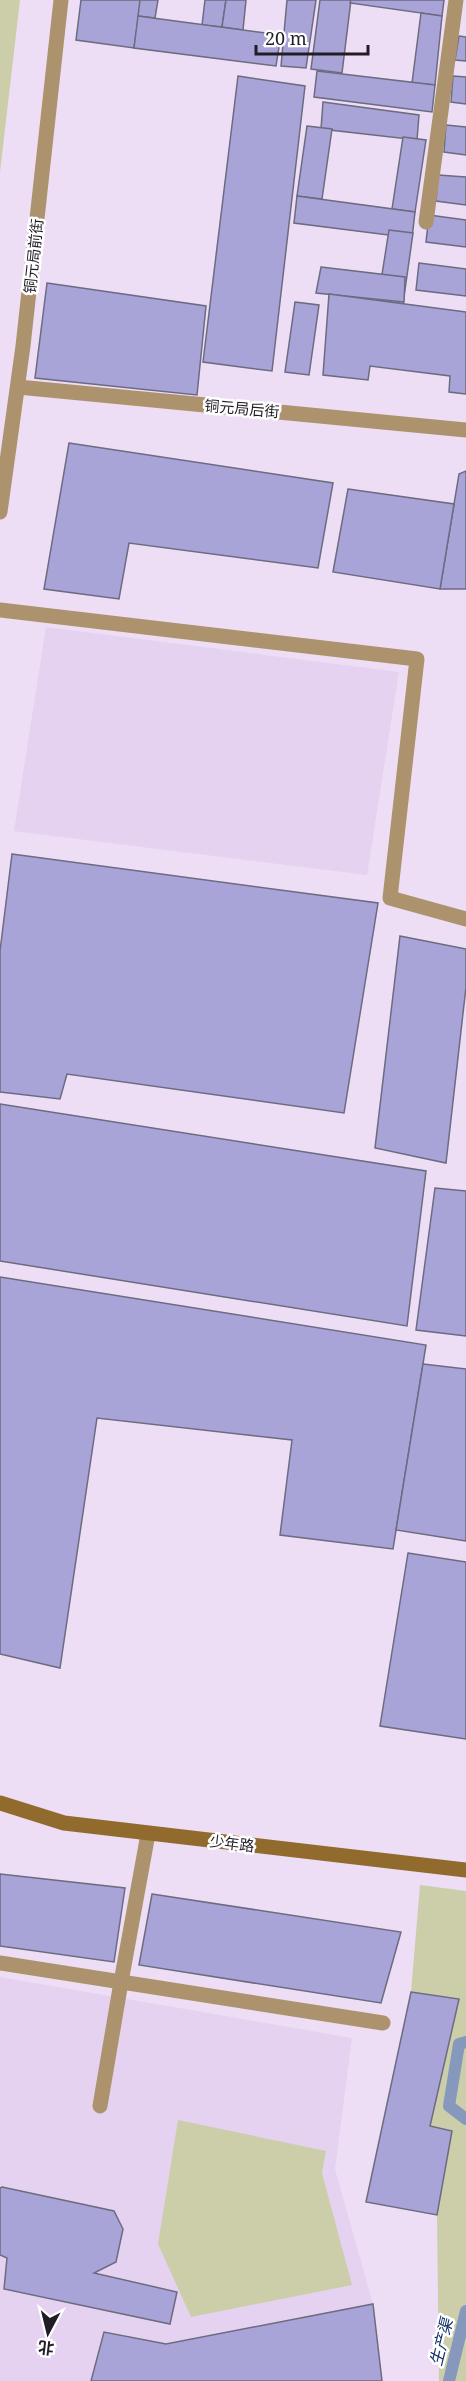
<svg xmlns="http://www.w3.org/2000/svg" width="466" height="2381" viewBox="0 0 466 2381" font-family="'Noto Serif','Noto Sans SC',serif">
<rect width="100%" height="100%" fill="#eddef5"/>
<!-- built -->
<g fill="#e5d2f0">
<polygon points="46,627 399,672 367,875 14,831"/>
<polygon points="0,1977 352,2038 335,2169 373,2304 166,2344 104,2333 91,2381 0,2381"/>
</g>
<!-- park -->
<g fill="#cbcea9">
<polygon points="0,0 20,0 0,172"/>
<polygon points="420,1885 466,1891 466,2381 439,2381 437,2215 452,2131 430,2126 458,2000 411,1992"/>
<polygon points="178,2120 326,2151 322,2173 352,2285 191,2317 158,2244"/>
</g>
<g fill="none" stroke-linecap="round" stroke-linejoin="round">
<!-- stream -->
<g stroke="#8798bd" stroke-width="12">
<polyline points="466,2042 459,2044 449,2106 466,2119"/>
<polyline points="449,2381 466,2311"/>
</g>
</g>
<!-- building -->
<g fill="#a9a4d8" stroke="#6c6b81" stroke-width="1.5">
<polygon points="81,0 141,0 134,48 76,40"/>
<polygon points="140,0 158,0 155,18 138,16"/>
<polygon points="205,0 226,0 222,27 202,25"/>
<polygon points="226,0 246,0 243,30 222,27"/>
<polygon points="287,0 316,0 306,68 281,66"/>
<polygon points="320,0 351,0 342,73 311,69"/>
<polygon points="351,0 444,0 442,16 350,3"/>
<polygon points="421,13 442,16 435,85 412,83"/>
<polygon points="138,16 281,35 276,66 134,48"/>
<polygon points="459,36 466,37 466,61 455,60"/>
<polygon points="317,71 435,85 432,112 314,97"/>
<polygon points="238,76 305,86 272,371 203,362"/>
<polygon points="453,76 466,77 466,104 451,102"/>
<polygon points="323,102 419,115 417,140 321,129"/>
<polygon points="446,125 466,127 466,155 444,152"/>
<polygon points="307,126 332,129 322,199 297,196"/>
<polygon points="403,137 426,140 415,212 392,209"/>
<polygon points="438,175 466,177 466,205 436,201"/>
<polygon points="297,196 415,212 412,238 294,223"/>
<polygon points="429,215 466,220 466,247 426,242"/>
<polygon points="389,230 413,233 403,304 378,300"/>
<polygon points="419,263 466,269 466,296 416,290"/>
<polygon points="321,267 405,277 404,302 316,293"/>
<polygon points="47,283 206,306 197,395 35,378"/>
<polygon points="329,294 466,312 466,394 449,392 450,376 370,366 368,380 323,375"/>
<polygon points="295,302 319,305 309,375 285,372"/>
<polygon points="69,443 333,483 318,568 129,543 119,599 44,589"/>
<polygon points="466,471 466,589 440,589 459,474"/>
<polygon points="348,489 454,504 440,589 333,572"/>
<polygon points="12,854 378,903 344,1113 67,1074 60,1099 0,1092 0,951"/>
<polygon points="400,936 466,949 466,987 446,1163 375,1148"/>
<polygon points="0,1104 426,1171 407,1326 0,1261"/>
<polygon points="435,1188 466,1191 466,1336 416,1330"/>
<polygon points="0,1277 426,1345 393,1549 280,1535 292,1440 97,1418 60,1668 0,1654"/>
<polygon points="423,1364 466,1369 466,1541 396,1530"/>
<polygon points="408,1553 466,1562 466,1739 380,1726"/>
<polygon points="0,1874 125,1888 114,1962 0,1946"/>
<polygon points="152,1894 401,1932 381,2003 139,1965"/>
<polygon points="411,1992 459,1999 430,2126 452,2131 437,2215 366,2202"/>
<polygon points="2,2187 114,2211 123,2229 116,2262 94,2273 177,2292 170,2324 4,2289 7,2258 0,2255 0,2188"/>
<polygon points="373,2304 382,2381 91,2381 104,2332 166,2344"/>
</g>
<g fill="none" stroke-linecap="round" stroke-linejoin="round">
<!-- service -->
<g stroke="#ad936d" stroke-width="15">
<polyline points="426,222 456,0"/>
<polyline points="100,2106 121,1982"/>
</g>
<!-- minor -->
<g stroke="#ad936d" stroke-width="15">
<polyline points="18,387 466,430"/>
<polyline points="0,512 23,346 61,0"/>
<polyline points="0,610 417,659 390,898 466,919"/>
<polyline points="0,1963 383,2023"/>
<polyline points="121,1982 148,1834"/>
</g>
<!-- secondary -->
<polyline stroke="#916b2e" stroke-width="15" points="0,1803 64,1823 466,1870"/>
</g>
<g text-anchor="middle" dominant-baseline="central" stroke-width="5" stroke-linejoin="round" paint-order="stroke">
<!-- street labels -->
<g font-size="15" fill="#221c25" stroke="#fff">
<text transform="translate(33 256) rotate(-84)">铜元局前街</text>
<text transform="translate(242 408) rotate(5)">铜元局后街</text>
<text transform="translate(232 1843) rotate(7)">少年路</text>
</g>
<!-- water labels -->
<g font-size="16" font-style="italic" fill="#133068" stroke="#fff">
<text transform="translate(441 2342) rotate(-76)">生产渠</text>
</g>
</g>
<!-- north arrow -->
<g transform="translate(48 2333) rotate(187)" stroke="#ffffff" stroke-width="4.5" paint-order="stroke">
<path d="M0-4.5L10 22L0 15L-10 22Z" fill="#221c25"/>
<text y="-9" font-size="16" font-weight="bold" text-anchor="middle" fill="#221c25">北</text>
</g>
<!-- scale -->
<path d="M256 45v9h112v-9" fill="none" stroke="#221c25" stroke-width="3"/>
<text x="265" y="45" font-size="18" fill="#221c25" stroke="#ffffff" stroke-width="4.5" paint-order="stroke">20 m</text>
</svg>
